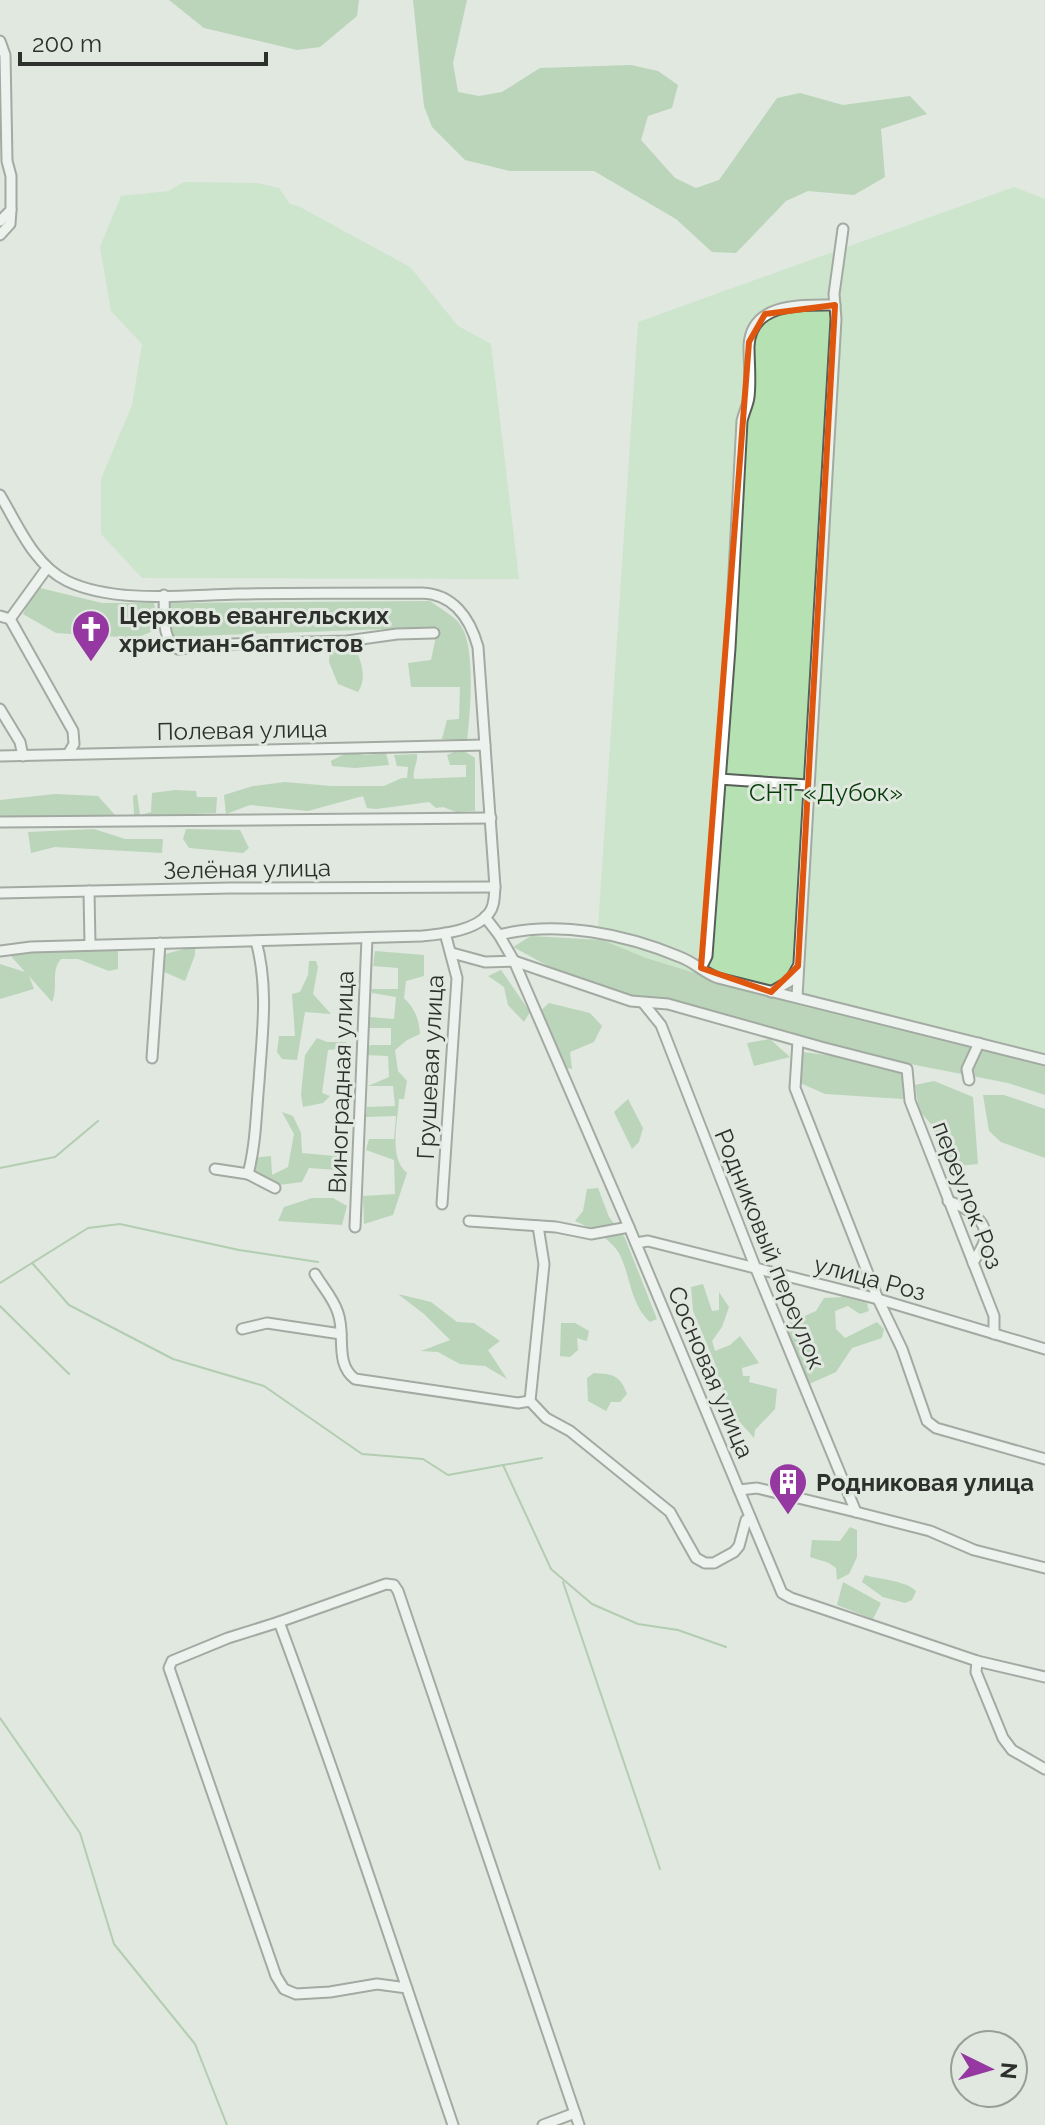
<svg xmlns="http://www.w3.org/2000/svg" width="1045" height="2125" viewBox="0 0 1045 2125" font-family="Raleway,sans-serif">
<rect width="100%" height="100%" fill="#e0e8e0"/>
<!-- green -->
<g fill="#b6e2b3">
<polygon points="184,182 257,183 279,188 290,204 298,206 410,267 458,326 491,344 519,579 142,578 101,534 101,479 132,405 142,344 111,311 100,247 121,196 169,191"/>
<polygon points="1014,187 1045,199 1045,1080 596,958 638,322"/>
</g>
<!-- forest -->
<g fill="#8dbf8a">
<polygon points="169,0 359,0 357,16 320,47 297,50 204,28"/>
<polygon points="413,0 467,0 453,63 458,92 479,96 502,92 540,68 631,65 658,71 678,85 672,108 648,116 641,140 675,178 696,188 719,180 777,98 800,93 843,105 910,96 927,114 881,129 885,177 854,195 808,191 786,201 736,253 712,252 676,219 594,171 510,171 465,160 432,127 424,106"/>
<polygon points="36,587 102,603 154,603 158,629 136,638 56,633 23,614"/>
<path d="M430 601C439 608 455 616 461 626 476 648 470 714 467 741L442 739 447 720 459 719 460 687H411L408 663 431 660 438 627 171 637 165 608 170 603Z"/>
<path d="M356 647C360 662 368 677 358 692L338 684 329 662 330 648Z"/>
<path d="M461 749 475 758V811L456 812 443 807 436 808 429 802 376 809 367 808 363 796 308 811 250 805 226 814 224 795 253 786 285 782 331 786H384L402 778H407L408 767 397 766 394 755 417 754C418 764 412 769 414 779L466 777V765H450L447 755Z"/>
<polygon points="348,752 365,755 386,753 389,765 355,768 332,766 331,761"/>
<polygon points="175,790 196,791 197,797 217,797 216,813 0,822 0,800 55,794 98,796 115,815 134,815 133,796 137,794 140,815 151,812 152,793"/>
<polygon points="94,829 125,839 163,839 162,853 55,847 31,853 28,832"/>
<polygon points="186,829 240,830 249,848 243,853 189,848 183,839"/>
<polygon points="531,936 602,940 646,958 798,1005 1045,1067 1045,1095 1008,1083 874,1057 746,1020 604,996 513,947"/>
<polygon points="195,946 195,955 185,981 162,971 162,955"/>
<path d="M118 948V969L109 971 78 959H61C50 971 59 987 52 1002L29 976 34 989 0 999V964L25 972 10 955 33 949Z"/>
<path d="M375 951 424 955V976L406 981 404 998C415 1009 419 1019 420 1034L407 1040 395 1050 398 1071 407 1081 404 1099H399C398 1121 388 1158 407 1173L393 1215 364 1224 363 1196 395 1194 394 1160 366 1150 369 1139H394L396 1116 366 1117 367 1107 395 1106 393 1086H368L389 1077 388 1056 365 1055 370 1045H391V1028H369L370 1017 394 1019 396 997 372 993 371 989H398V968L373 966Z"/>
<polygon points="309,961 316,961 318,967 313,994 331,1014 305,1012 297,1060 282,1059 277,1052 279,1036 295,1036 292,994 300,992 308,975"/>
<polygon points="501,970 530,1012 524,1022 508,1005 504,987 488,976"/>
<polygon points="549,1003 590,1013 602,1026 594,1042 570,1052 572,1069 560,1067 537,1014"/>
<polygon points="317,1038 327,1042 346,1042 345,1048 328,1050 322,1093 330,1096 323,1103 303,1107 301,1094 305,1055"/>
<polygon points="770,1039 790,1057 754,1066 747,1043"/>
<polygon points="803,1052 841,1057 902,1073 903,1099 825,1094 798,1082"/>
<polygon points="934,1081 973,1097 978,1164 947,1167 932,1125 919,1111 915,1085"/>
<polygon points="983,1095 1004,1095 1045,1109 1045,1158 1001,1142 989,1131"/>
<polygon points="628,1099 643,1128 639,1142 632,1149 614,1112"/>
<polygon points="282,1112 293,1116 301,1133 302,1153 345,1157 345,1177 339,1180 338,1170 309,1168 302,1182 271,1186 253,1177 252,1158 271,1156 272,1175 288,1167 294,1134"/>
<path d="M598 1188 609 1217 625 1238 657 1319 650 1322C630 1303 631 1278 620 1255 612 1239 590 1228 575 1221L583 1211 587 1189Z"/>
<polygon points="312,1198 333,1198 347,1206 342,1225 278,1221 284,1207"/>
<polygon points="703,1284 712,1311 719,1310 719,1292 729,1307 722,1327 712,1341 715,1351 730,1345 740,1336 759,1363 742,1368 743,1376 750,1376 749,1382 777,1389 775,1409 755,1430 754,1438 737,1419 724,1396 715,1364 693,1311 691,1287"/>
<polygon points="398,1294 431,1302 457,1322 474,1323 500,1341 488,1350 507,1379 485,1366 460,1364 438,1352 421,1351 450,1340 424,1314"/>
<polygon points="844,1297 867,1303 869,1311 860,1314 848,1306 835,1311 836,1329 845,1338 877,1322 884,1329 882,1338 852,1348 836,1372 807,1385 784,1325 816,1311 824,1298"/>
<polygon points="561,1323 575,1323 589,1331 587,1341 577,1338 578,1350 570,1357 560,1356"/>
<path d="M594 1373C613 1374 620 1375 627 1394L620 1402H611L606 1411 588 1401 587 1378Z"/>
<polygon points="850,1527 857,1530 857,1557 849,1574 837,1580 836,1568 829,1563 810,1557 812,1540 840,1541"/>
<path d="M865 1575C882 1580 904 1580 916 1591L912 1600 905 1603 883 1597 862 1582Z"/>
<polygon points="843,1582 881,1603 873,1619 837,1605"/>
</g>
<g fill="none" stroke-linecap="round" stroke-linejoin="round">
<!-- stream -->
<g stroke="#7cad79" stroke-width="2">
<polyline points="0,1168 55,1157 98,1121"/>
<polyline points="33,1264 69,1305 173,1359 264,1386 362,1454 423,1459 448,1475 542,1458"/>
<polyline points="0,1283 88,1228 120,1224 239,1250 318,1262"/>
<polyline points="0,1306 69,1374"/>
<polyline points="503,1465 551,1569 592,1604 638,1624 678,1630 726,1647"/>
<polyline points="563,1582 660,1869"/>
<polyline points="0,1718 80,1833 114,1944 195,2044 227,2125"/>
</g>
<!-- street casing -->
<g stroke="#585f58" stroke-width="13">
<g id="street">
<polyline points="0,41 5,55 7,161 11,176 11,210 0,221"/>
<polyline points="0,235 10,224 11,210"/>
<path d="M0 495C18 525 34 565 67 581 115 604 185 595 237 594 299 593 360 593 422 593 453 594 470 618 478 647L495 887C494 896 495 906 489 913 476 931 442 934 422 936L31 947 0 951"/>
<path d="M164 595C165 612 161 641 178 649L231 644 347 641 397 634 434 633"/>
<polyline points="0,616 10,619 73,731 74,744 68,754"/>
<polyline points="10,619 47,568"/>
<polyline points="0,709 20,742 23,756"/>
<polyline points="0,756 485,745"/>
<polyline points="719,779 808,785"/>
<polyline points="0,822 491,818"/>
<polyline points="89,891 90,945"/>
<polyline points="0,893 230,888 495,887"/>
<polyline points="485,917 499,935 514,961 629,1227 782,1593 791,1598 977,1661 1045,1677"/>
<path d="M499 935C558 920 625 934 680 957 694 962 704 973 718 978L1045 1060"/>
<polyline points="452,953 485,962 514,961 631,1001 668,1004 821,1047 907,1069 910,1101 994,1316 994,1334"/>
<path d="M701 968 707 956 730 648 742 421C744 412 748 405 749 397 751 380 749 363 749 346 751 302 802 305 835 305"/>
<polyline points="771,992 790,981 797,968"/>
<polyline points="797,997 836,319 834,294 843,229"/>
<polyline points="644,1004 661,1025 756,1269 856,1512"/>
<polyline points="798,1041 795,1088 878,1299 902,1349 927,1421 936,1428 1045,1459"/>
<polyline points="152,1058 160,943"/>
<polyline points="969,1080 967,1069 979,1043"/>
<path d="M215 1169 248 1174C256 1144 256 1113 259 1082 262 1034 269 989 256 941"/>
<polyline points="248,1174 275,1188"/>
<path d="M948 1201C963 1206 988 1219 985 1238 984 1246 977 1255 973 1263"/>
<polyline points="442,1204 457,978 445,933"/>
<polyline points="469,1221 556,1227 591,1234 629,1227"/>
<polyline points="538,1226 544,1264 530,1401 546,1418 570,1431 670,1512 696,1558 705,1563 714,1563 734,1552 739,1546 746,1520 750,1517"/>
<polyline points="355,1227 367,938"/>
<polyline points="636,1243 648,1241 878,1299 1045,1349"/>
<path d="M315 1274C322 1286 334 1299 338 1313 346 1335 334 1363 355 1379L518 1403 530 1401"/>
<polyline points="242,1329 267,1323 341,1334"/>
<polyline points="739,1490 757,1488 856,1512 930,1531 974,1550 1045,1568"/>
<polyline points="279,1622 386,1584 394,1585 398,1591 579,2125"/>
<polyline points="977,1661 976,1672 1003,1738 1012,1750 1045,1769"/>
<path d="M407 1988 377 1984 330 1992 296 1994 284 1989 276 1976 169 1668 172 1661 228 1638 279 1622C341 1788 396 1957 453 2125"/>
<polyline points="543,2125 575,2113"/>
</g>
</g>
<!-- street -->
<use href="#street" stroke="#fff" stroke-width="9"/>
</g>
<!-- marked area -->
<path d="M0 0H1045V2125H0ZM835 305 798 966 771 992 701 968 749 342 765 314Z" fill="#e0e8e0" fill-opacity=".55" fill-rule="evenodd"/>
<path fill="none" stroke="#df570e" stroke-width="6" stroke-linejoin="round" d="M835 305 798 966 771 992 701 968 749 342 765 314Z"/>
<!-- icons -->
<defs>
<g id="church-pin" transform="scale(2)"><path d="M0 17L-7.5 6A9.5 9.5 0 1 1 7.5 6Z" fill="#9638a1" stroke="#e0e8e0"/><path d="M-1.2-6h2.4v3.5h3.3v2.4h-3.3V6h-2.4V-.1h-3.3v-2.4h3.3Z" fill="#fff"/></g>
<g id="building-pin" transform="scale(2)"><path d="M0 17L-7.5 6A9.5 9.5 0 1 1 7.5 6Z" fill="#9638a1" stroke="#e0e8e0"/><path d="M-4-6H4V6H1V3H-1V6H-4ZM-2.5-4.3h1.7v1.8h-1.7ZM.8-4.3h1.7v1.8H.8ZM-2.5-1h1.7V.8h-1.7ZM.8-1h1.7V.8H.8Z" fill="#fff"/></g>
</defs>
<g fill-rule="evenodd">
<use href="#church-pin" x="91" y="629"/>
<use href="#building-pin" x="788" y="1482"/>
</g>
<g text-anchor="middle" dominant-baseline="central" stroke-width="6" stroke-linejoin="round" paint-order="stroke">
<!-- poi labels -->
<g font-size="24" font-weight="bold" fill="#2d302d" stroke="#e0e8e0" text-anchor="start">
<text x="119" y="615">Церковь евангельских<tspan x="119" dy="28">христиан-баптистов</tspan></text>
<text x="816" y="1482">Родниковая улица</text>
</g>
<!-- street labels -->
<g font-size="24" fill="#2d302d" stroke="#e0e8e0">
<text transform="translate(242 730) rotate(-1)">Полевая улица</text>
<text transform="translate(247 869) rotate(-1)">Зелёная улица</text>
<text transform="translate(430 1067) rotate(-87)">Грушевая улица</text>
<text transform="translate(341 1082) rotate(-88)">Виноградная улица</text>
<text transform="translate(968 1195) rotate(69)">переулок Роз</text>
<text transform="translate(770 1249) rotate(68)">Родниковый переулок</text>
<text transform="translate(870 1278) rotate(15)">улица Роз</text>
<text transform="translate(711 1372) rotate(67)">Сосновая улица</text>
</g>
<!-- park labels -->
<g font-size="24" fill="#053b07" stroke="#e0e8e0">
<text x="826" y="792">СНТ «Дубок»</text>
</g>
</g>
<!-- north arrow -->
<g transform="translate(989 2069) rotate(95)"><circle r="38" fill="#e0e8e0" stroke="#989e98" stroke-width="2"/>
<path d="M0-6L14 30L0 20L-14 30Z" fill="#9638a1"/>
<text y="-12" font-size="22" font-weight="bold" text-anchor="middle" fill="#2d302d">N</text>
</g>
<!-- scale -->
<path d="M20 52v12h246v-12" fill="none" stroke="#2d302d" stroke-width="4"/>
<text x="32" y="52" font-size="24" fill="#2d302d" stroke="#e0e8e0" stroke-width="6" paint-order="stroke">200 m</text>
</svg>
